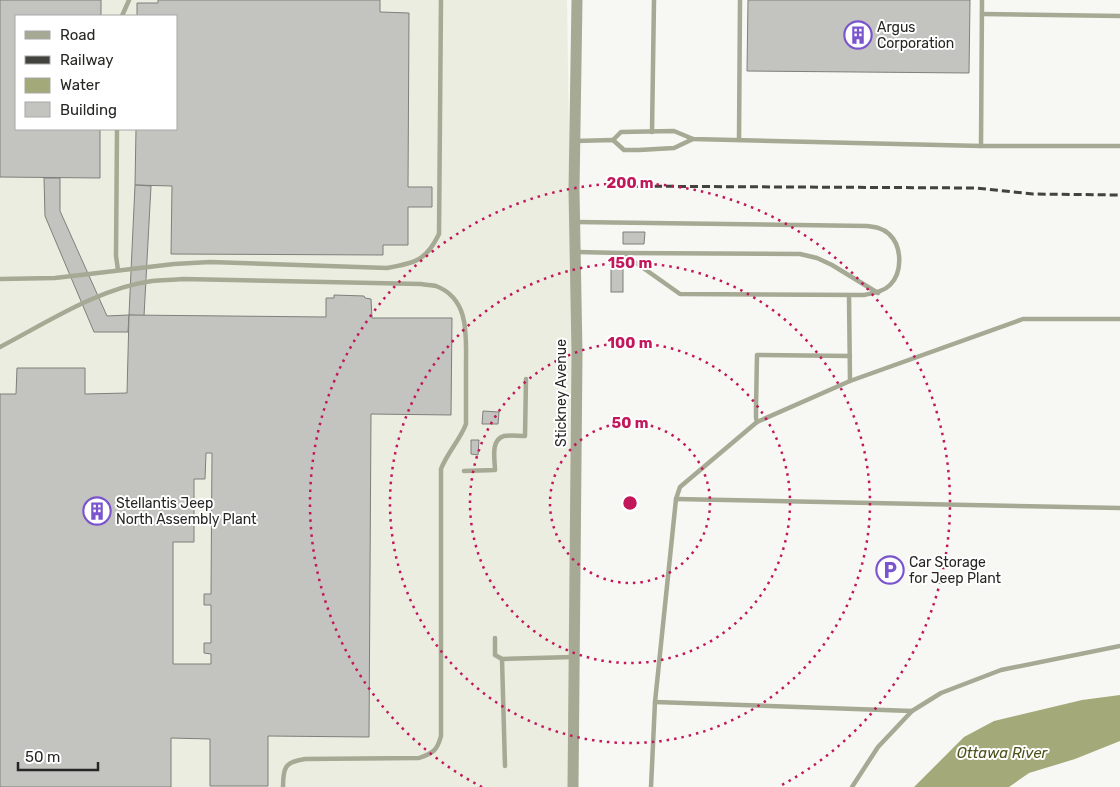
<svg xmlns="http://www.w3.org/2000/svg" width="1120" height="787" viewBox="0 0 1120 787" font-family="Rubik,sans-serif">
<rect width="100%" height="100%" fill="#f7f8f3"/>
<!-- built -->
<path fill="#ecede1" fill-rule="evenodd" d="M0 0H567L575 544 574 787H0ZM16 16H176V129H16Z"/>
<!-- water -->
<polygon fill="#a3a978" points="1120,695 1120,741 1075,759 1029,773 1009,787 914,787 964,737 994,721 1082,700"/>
<!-- building -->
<g fill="#c3c3bf" stroke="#7f7f7b" fill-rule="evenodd">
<polygon points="0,0 101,0 101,16 16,16 16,129 100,129 100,178 0,177"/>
<polygon points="158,0 380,0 380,12 409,13 408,187 432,187 432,207 408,207 408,245 383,245 383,255 171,254 172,186 135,185 136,129 176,129 176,16 137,16 137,3 158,3"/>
<polygon points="748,0 970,0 969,73 747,71"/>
<polygon points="44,178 60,178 60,211 107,316 129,315 128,332 94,332 45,216"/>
<polygon points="135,185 151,186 144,316 129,315"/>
<polygon points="623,232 645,232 644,244 623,244"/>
<rect x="611" y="263" width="12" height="29"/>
<path d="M334 295 364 296 365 298 371 299 372 318H452L451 415 371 414 369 737 268 736V786H210V739L171 738V787H0V394H16L17 368H85V394L127 393 129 315 326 317V298H334ZM206 453H212L211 594H204V605H211V643H204V653L211 654V664H173V542H194V479H205Z"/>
<polygon points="483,411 499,412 498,424 482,424"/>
<polygon points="471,440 479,440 478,455 471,454"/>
</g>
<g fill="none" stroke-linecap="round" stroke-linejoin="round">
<!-- service -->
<g stroke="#a6a993" stroke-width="4.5">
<polyline points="982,14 1120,16"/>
<polyline points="122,16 129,0"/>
<polyline points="117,129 116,256 118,270"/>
<polyline points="652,132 654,0"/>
<polyline points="613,140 621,132 674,131 693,139 981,146 1120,146"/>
<polyline points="739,140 740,0"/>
<polyline points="575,141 613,140 624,150 639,150 674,148 693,139"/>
<polyline points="981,146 982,0"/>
<path d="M576 222 867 226C875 227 883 228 889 234 902 246 903 272 890 285 883 292 873 293 864 295L680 294 622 253 577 252"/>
<polyline points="622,253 800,254 817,258 832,265 878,293"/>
<path d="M0 279 55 278 174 264 210 262 387 268C415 263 426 261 439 234L441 0"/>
<polyline points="849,296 850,381"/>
<path d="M0 347C46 323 99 288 152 281 162 280 172 280 183 279L421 284C426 285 432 285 436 286 470 299 466 336 466 366 466 385 466 404 466 424 460 440 447 453 441 469V736C437 751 433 753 419 758L305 759C285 762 283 767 283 787"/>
<polyline points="757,422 756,418 756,408 757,355 850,356"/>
<path d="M464 471 495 470C495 460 490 440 504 436 510 435 518 436 525 436L526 379"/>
<polyline points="676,499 1120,508"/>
<polyline points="495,638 495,655 502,659"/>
<polyline points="655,702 912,711"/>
<polyline points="505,766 502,659 573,657"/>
<polyline points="651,787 655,702 676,499 680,487 757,422 850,381 1023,319 1120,319"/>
<polyline points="852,787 878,747 912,711 941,693 1001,670 1120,646"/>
</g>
<!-- tertiary -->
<polyline stroke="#a6a993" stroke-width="11" points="573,787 577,353 574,190 577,0"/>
<!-- rail -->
<polyline stroke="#42423f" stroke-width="3" stroke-dasharray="8 4" stroke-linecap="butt" points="606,186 976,188 1033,194 1120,195"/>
</g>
<!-- distance rings -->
<g fill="none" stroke="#c2185b" stroke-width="2.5" stroke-dasharray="2.5 5">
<circle cx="630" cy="503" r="80"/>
<circle cx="630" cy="503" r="160"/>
<circle cx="630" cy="503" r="240"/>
<path d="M482 787A320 320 0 1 1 778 787"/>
</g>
<!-- icons -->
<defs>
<g id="building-ring" transform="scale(1.4375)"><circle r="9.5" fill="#fff" stroke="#7a55ce" stroke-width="1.5"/><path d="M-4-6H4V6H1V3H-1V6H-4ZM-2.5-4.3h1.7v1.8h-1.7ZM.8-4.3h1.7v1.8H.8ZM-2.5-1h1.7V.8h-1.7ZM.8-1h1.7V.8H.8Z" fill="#7a55ce"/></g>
<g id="parking-ring" transform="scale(1.4375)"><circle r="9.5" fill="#fff" stroke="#7a55ce" stroke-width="1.5"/><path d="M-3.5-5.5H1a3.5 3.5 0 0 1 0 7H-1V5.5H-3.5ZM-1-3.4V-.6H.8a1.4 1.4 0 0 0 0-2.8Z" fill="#7a55ce"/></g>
</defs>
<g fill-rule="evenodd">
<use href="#building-ring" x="858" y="35"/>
<use href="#building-ring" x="97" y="511"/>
<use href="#parking-ring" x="890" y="570"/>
</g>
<g text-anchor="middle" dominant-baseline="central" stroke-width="4" stroke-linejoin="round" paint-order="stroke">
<!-- poi labels -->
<g font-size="14" fill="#262624" stroke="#fff" text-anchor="start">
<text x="877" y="27">Argus<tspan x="877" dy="16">Corporation</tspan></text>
<text x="116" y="503">Stellantis Jeep<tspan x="116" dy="16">North Assembly Plant</tspan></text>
<text x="909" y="562">Car Storage<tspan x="909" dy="16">for Jeep Plant</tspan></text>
</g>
<!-- street labels -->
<g font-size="14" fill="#262624" stroke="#fff">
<text transform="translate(561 393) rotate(-90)">Stickney Avenue</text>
</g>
<!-- water labels -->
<g font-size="15" font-style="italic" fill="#4e521a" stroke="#fff">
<text x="1002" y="753">Ottawa River</text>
</g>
</g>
<circle cx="630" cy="503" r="8" fill="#c2185b" stroke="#fff" stroke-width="2.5"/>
<g font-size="15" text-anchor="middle" font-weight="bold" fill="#c2185b" stroke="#fff" stroke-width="4" stroke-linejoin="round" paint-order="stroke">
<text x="630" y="188">200 m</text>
<text x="630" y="268">150 m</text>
<text x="630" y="348">100 m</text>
<text x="630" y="428">50 m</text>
</g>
<!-- legend -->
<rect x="15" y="15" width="162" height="115" fill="#ffffff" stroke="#a8a8a7"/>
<rect x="25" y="31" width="25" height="8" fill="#a6a993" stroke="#a8a8a7"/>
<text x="60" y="40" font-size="15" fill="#262624">Road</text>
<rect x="25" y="56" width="25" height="8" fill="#42423f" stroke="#a8a8a7"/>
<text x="60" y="65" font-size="15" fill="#262624">Railway</text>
<rect x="25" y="78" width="25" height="15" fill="#a3a978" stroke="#a8a8a7"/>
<text x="60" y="90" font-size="15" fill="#262624">Water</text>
<rect x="25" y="102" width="25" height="15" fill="#c3c3bf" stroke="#a8a8a7"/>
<text x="60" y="115" font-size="15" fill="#262624">Building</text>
<!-- scale -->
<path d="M18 762v8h80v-8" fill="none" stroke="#262624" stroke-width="2.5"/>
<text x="25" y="762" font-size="15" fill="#262624" stroke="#ffffff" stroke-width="4" paint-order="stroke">50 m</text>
</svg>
